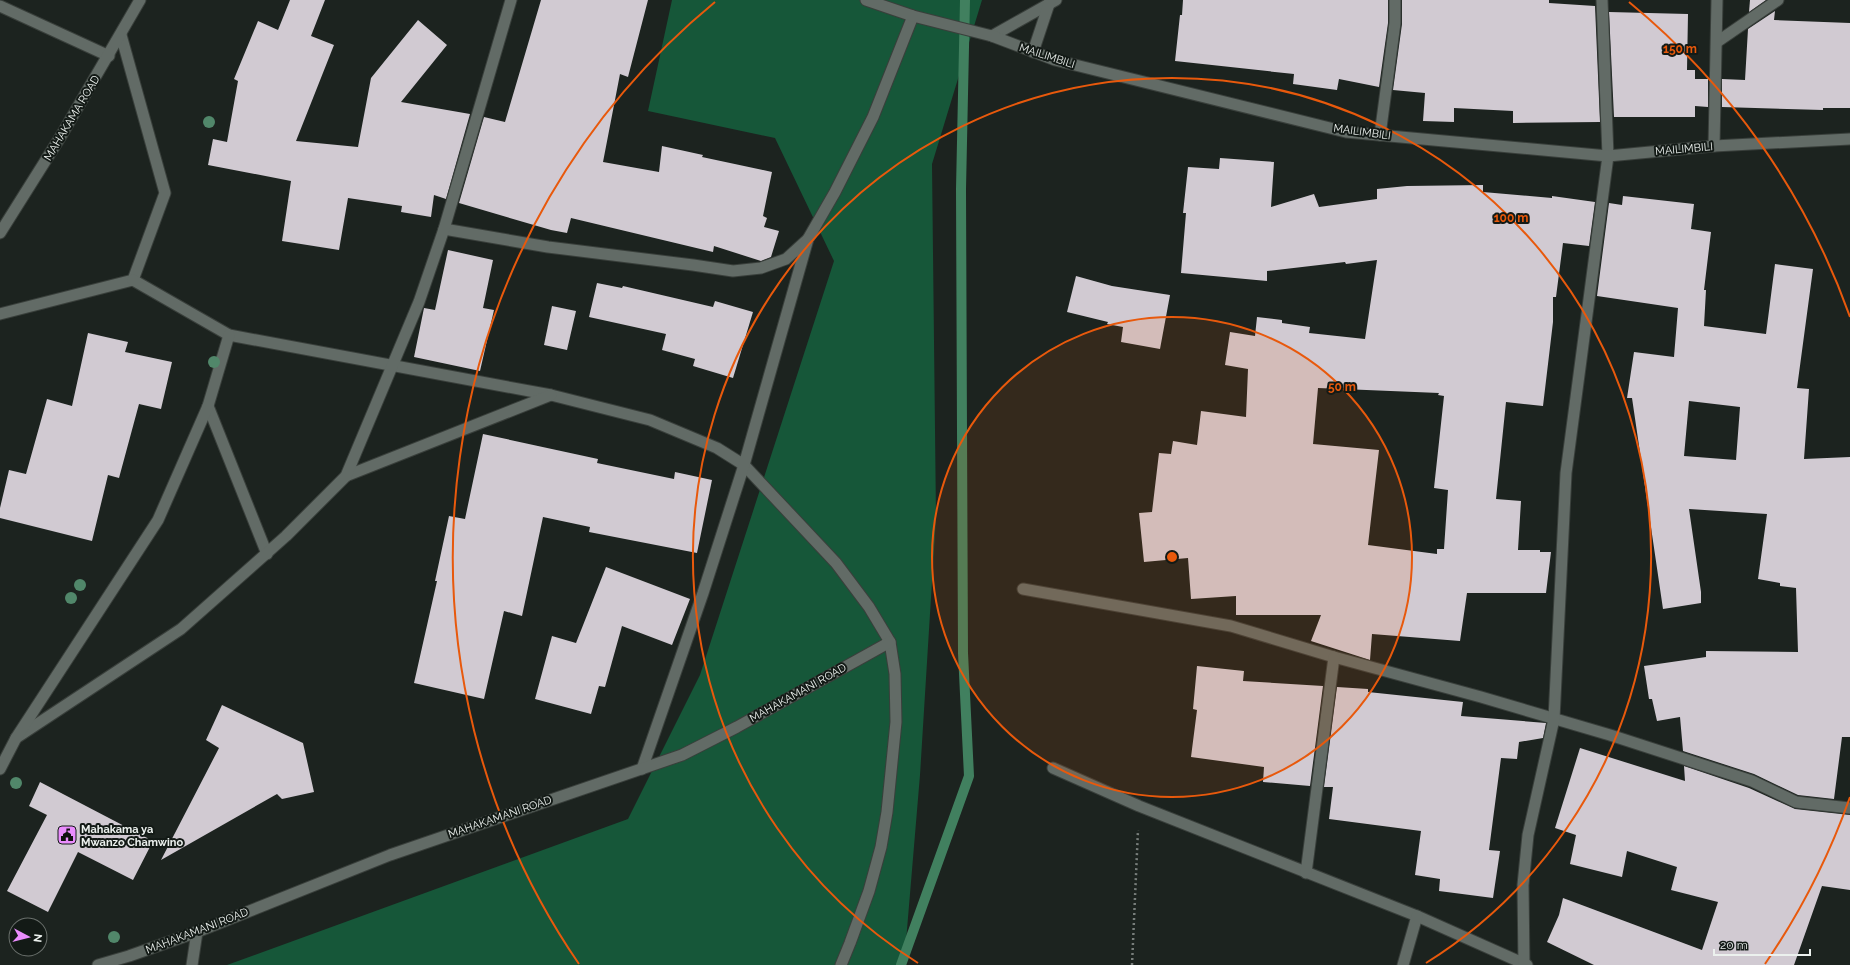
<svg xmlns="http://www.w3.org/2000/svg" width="1850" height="965" viewBox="0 0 1850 965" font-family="Raleway,sans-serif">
<rect width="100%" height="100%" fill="#1c231f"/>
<!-- green -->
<polygon fill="#165739" points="672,0 982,0 932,164 936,517 920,775 904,965 227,965 628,819 700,675 834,261 775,138 648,111"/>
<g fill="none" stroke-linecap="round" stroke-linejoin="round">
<!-- stream -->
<polyline stroke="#41805f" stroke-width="10" points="901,965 969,776 963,653 962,431 961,189 965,0"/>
</g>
<!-- building -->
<g fill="#d1cad2" fill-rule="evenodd">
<polygon points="290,0 325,0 311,36 334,45 296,141 358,147 371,78 418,20 447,45 401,102 470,114 446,199 434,195 431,217 401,212 402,206 348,198 339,250 282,241 291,181 208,165 213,139 227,142 238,81 234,79 258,21 278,30"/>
<polygon points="541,0 648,0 628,77 620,74 603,162 659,172 662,146 703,155 702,157 772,172 763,216 767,218 764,227 779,231 771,257 761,261 714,246 713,252 571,218 567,233 551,230 459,203 484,117 505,122"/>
<polygon points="1183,0 1388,0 1388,23 1379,87 1339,79 1337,90 1293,84 1294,74 1175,61 1180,15 1182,15"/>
<polygon points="1402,0 1549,0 1549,3 1595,6 1600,122 1513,123 1513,111 1454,108 1454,122 1423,121 1425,93 1393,90 1402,24"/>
<polygon points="1750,0 1766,0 1749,12"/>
<polygon points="1775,11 1774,20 1850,23 1850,108 1823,108 1823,110 1722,107 1722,79 1745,80 1748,29"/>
<polygon points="1609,12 1688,14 1687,70 1695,70 1695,79 1708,79 1708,107 1695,106 1695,117 1614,117"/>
<path d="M1220 158 1274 162 1271 207 1314 194 1319 207 1377 199V189L1407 186 1483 185V192L1552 198V196L1595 202 1589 246 1563 243 1556 297H1553V322L1543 406 1506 402 1496 499 1521 501 1518 550H1540V552H1551L1546 593H1467L1460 641 1372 634 1370 660 1311 641 1321 615H1236V596L1191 599 1188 558 1144 562 1139 513 1152 512 1159 453 1171 454 1173 441 1197 445 1201 411 1246 417 1248 369 1225 365 1230 332 1255 336 1257 317 1282 320V323L1310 327 1309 333 1365 339 1377 260 1346 264 1345 262 1267 271V281L1181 273 1186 213H1183L1188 167 1219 169ZM1318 388 1439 393 1438 395 1444 396 1434 488 1448 490 1444 549H1437V554L1368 545 1379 450 1313 444Z"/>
<path d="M1623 196 1694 204 1691 229 1711 232 1704 290H1706L1704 326 1766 334 1775 264 1813 269 1797 388 1809 389 1804 459 1850 457V737H1842L1834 799 1798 795 1754 774 1683 751 1680 717 1657 721 1652 699H1649L1644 666 1706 657V651L1798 652 1796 588 1780 586V583L1758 579 1767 514 1689 509 1701 592V603L1663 609 1632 398H1627L1634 352 1674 357 1678 308 1597 296 1609 203 1622 205ZM1689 401 1740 407 1736 460 1684 456Z"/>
<polygon points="448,250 493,260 483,308 494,310 480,371 414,357 424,308 435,310"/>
<polygon points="1076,276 1112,286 1170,295 1160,349 1121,342 1123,327 1107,324 1108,322 1067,312"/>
<polygon points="597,283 622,288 623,286 713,307 715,301 753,312 733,378 693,366 695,359 662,350 666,334 589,317"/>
<polygon points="552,306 576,311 567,350 544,345"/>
<polygon points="88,333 128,342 125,352 172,362 161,409 139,404 119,478 108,475 92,541 0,518 0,508 9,470 26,474 47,399 72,406"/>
<polygon points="483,434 598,459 597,463 674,479 675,472 712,480 697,553 589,532 590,527 543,517 522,616 504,611 484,699 414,683 437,581 435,581 449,516 465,519"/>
<polygon points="606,567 690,599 672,645 622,626 605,687 599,686 591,714 535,699 552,636 576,643"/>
<polygon points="1197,666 1244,671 1243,681 1323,686 1310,786 1263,782 1264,767 1191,757 1197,710 1193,709"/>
<polygon points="1337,687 1368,689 1368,692 1463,702 1461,716 1546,723 1543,738 1519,742 1517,759 1501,758 1489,850 1500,851 1493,898 1439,891 1440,879 1415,875 1421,831 1329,819 1333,787 1324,787"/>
<polygon points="222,705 303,743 314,792 282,799 277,794 161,860 219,748 206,740"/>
<polygon points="1580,748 1685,781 1684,766 1749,788 1795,809 1850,815 1850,890 1822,886 1794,965 1594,965 1547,942 1559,915 1563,898 1702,950 1718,902 1671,890 1677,867 1627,851 1622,877 1570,864 1576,835 1555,828"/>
<polygon points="40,782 153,841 133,880 78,852 48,912 7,891 47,815 29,806"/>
</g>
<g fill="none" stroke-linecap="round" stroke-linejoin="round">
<!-- service casing -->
<g stroke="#393f3b" stroke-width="13">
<polyline id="service" points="0,314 133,280 165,193 121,35"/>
</g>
<!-- minor casing -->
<g stroke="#393f3b" stroke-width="13">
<g id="minor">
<polyline points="0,6 109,56"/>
<polyline points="992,36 1056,0"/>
<polyline points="1717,42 1778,0"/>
<polyline points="1033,52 1050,1"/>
<polyline points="1380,135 1395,23 1395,0"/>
<polyline points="1714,146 1717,0"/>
<polyline points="444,229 548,247 693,265 733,271 761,268 786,259 808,239 835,192 873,117 913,16"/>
<polyline points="133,280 229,335 551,395 650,420 717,448 744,465 836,563 869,607 890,642 895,674 896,722 887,812 881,847 869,891 850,943 841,965"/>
<polyline points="208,406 267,554"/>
<polyline points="346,476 551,395"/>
<polyline points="1023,589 1231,626 1334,657 1481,697 1610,735 1752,781 1796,802 1850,808"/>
<polyline points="16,738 181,629 286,536 346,476 419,302 444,229 511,0"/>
<polyline points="1053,768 1139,806 1417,916 1527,965"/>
<polyline points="0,769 16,738 158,520 208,406 229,335"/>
<polyline points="642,769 703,593 744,465 808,239"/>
<polyline points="1306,873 1334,657"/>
<polyline points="98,965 129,956 197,932 390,855 682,755 737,727 890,642"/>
<polyline points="192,965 197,932"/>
<polyline points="1403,965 1417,916"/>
<polyline points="1524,965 1523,885 1528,835 1554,719 1566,473 1608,156 1602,0"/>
</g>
</g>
<!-- tertiary casing -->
<g stroke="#393f3b" stroke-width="13">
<g id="tertiary">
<polyline points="866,0 913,16 992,36 1055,60 1346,132 1608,156 1714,146 1850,139"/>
<polyline points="0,233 61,136 140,0"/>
</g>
</g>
<!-- path -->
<polyline stroke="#787e7b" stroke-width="2.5" stroke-dasharray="2 3" stroke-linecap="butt" points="1132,965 1138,830"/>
<!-- service -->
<use href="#service" stroke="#626b66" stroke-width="11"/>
<!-- minor -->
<use href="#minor" stroke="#626b66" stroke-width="11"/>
<!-- tertiary -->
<use href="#tertiary" stroke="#626b66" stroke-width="11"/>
</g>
<!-- trees -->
<g fill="#51876a">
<circle cx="209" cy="122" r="6"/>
<circle cx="214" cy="362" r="6"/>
<circle cx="80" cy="585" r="6"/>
<circle cx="71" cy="598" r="6"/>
<circle cx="16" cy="783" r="6"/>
<circle cx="114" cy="937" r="6"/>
</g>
<!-- distance rings -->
<circle cx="1172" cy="557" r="240" fill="#e8590c" fill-opacity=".12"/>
<g fill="none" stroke="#e8590c" stroke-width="2">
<circle cx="1172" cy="557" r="240"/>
<path d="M918 963A479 479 0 1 1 1426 963"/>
<path d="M1850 797A719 719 0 0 1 1765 964M579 964A719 719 0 0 1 715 2M1629 2A719 719 0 0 1 1850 317"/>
</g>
<!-- icons -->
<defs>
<g id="civic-square" transform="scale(1)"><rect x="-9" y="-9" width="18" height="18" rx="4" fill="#ea8dfd" stroke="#131a16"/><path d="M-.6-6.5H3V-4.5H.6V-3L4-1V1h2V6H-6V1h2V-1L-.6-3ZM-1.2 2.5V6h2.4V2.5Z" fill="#111"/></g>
</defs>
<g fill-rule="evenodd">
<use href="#civic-square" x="67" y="835"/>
</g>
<g text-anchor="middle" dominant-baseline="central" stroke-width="4" stroke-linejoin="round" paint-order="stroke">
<!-- street labels -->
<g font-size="11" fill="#ecf1ee" stroke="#131a16">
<text transform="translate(1047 56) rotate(18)">MAILIMBILI</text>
<text transform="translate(72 118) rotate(-59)">MAHAKAMA ROAD</text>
<text transform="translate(1362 132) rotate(8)">MAILIMBILI</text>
<text transform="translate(1684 149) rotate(-5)">MAILIMBILI</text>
<text transform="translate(798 693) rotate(-29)">MAHAKAMANI ROAD</text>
<text transform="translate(500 817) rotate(-19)">MAHAKAMANI ROAD</text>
<text transform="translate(197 931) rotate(-21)">MAHAKAMANI ROAD</text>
</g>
<!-- poi labels -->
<g font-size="11" font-weight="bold" fill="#ecf1ee" stroke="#131a16" text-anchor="start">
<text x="81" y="829">Mahakama ya<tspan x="81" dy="13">Mwanzo Chamwino</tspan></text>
</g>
</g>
<circle cx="1172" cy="557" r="6" fill="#e8590c" stroke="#131a16" stroke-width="2"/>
<g font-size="12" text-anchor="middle" font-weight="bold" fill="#e8590c" stroke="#131a16" stroke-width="4" stroke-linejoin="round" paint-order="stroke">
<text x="1680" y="53">150 m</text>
<text x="1511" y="222">100 m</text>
<text x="1342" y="391">50 m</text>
</g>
<!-- north arrow -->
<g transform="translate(28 937) rotate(97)"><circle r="19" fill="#131a16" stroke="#6a706c"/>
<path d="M0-3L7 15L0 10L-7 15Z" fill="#ea8dfd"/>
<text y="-6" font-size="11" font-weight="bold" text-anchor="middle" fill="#ecf1ee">N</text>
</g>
<!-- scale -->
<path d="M1714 949v6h96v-6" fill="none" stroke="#ecf1ee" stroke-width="2"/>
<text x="1720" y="949" font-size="12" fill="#ecf1ee" stroke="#131a16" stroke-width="3" paint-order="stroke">20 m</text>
</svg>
